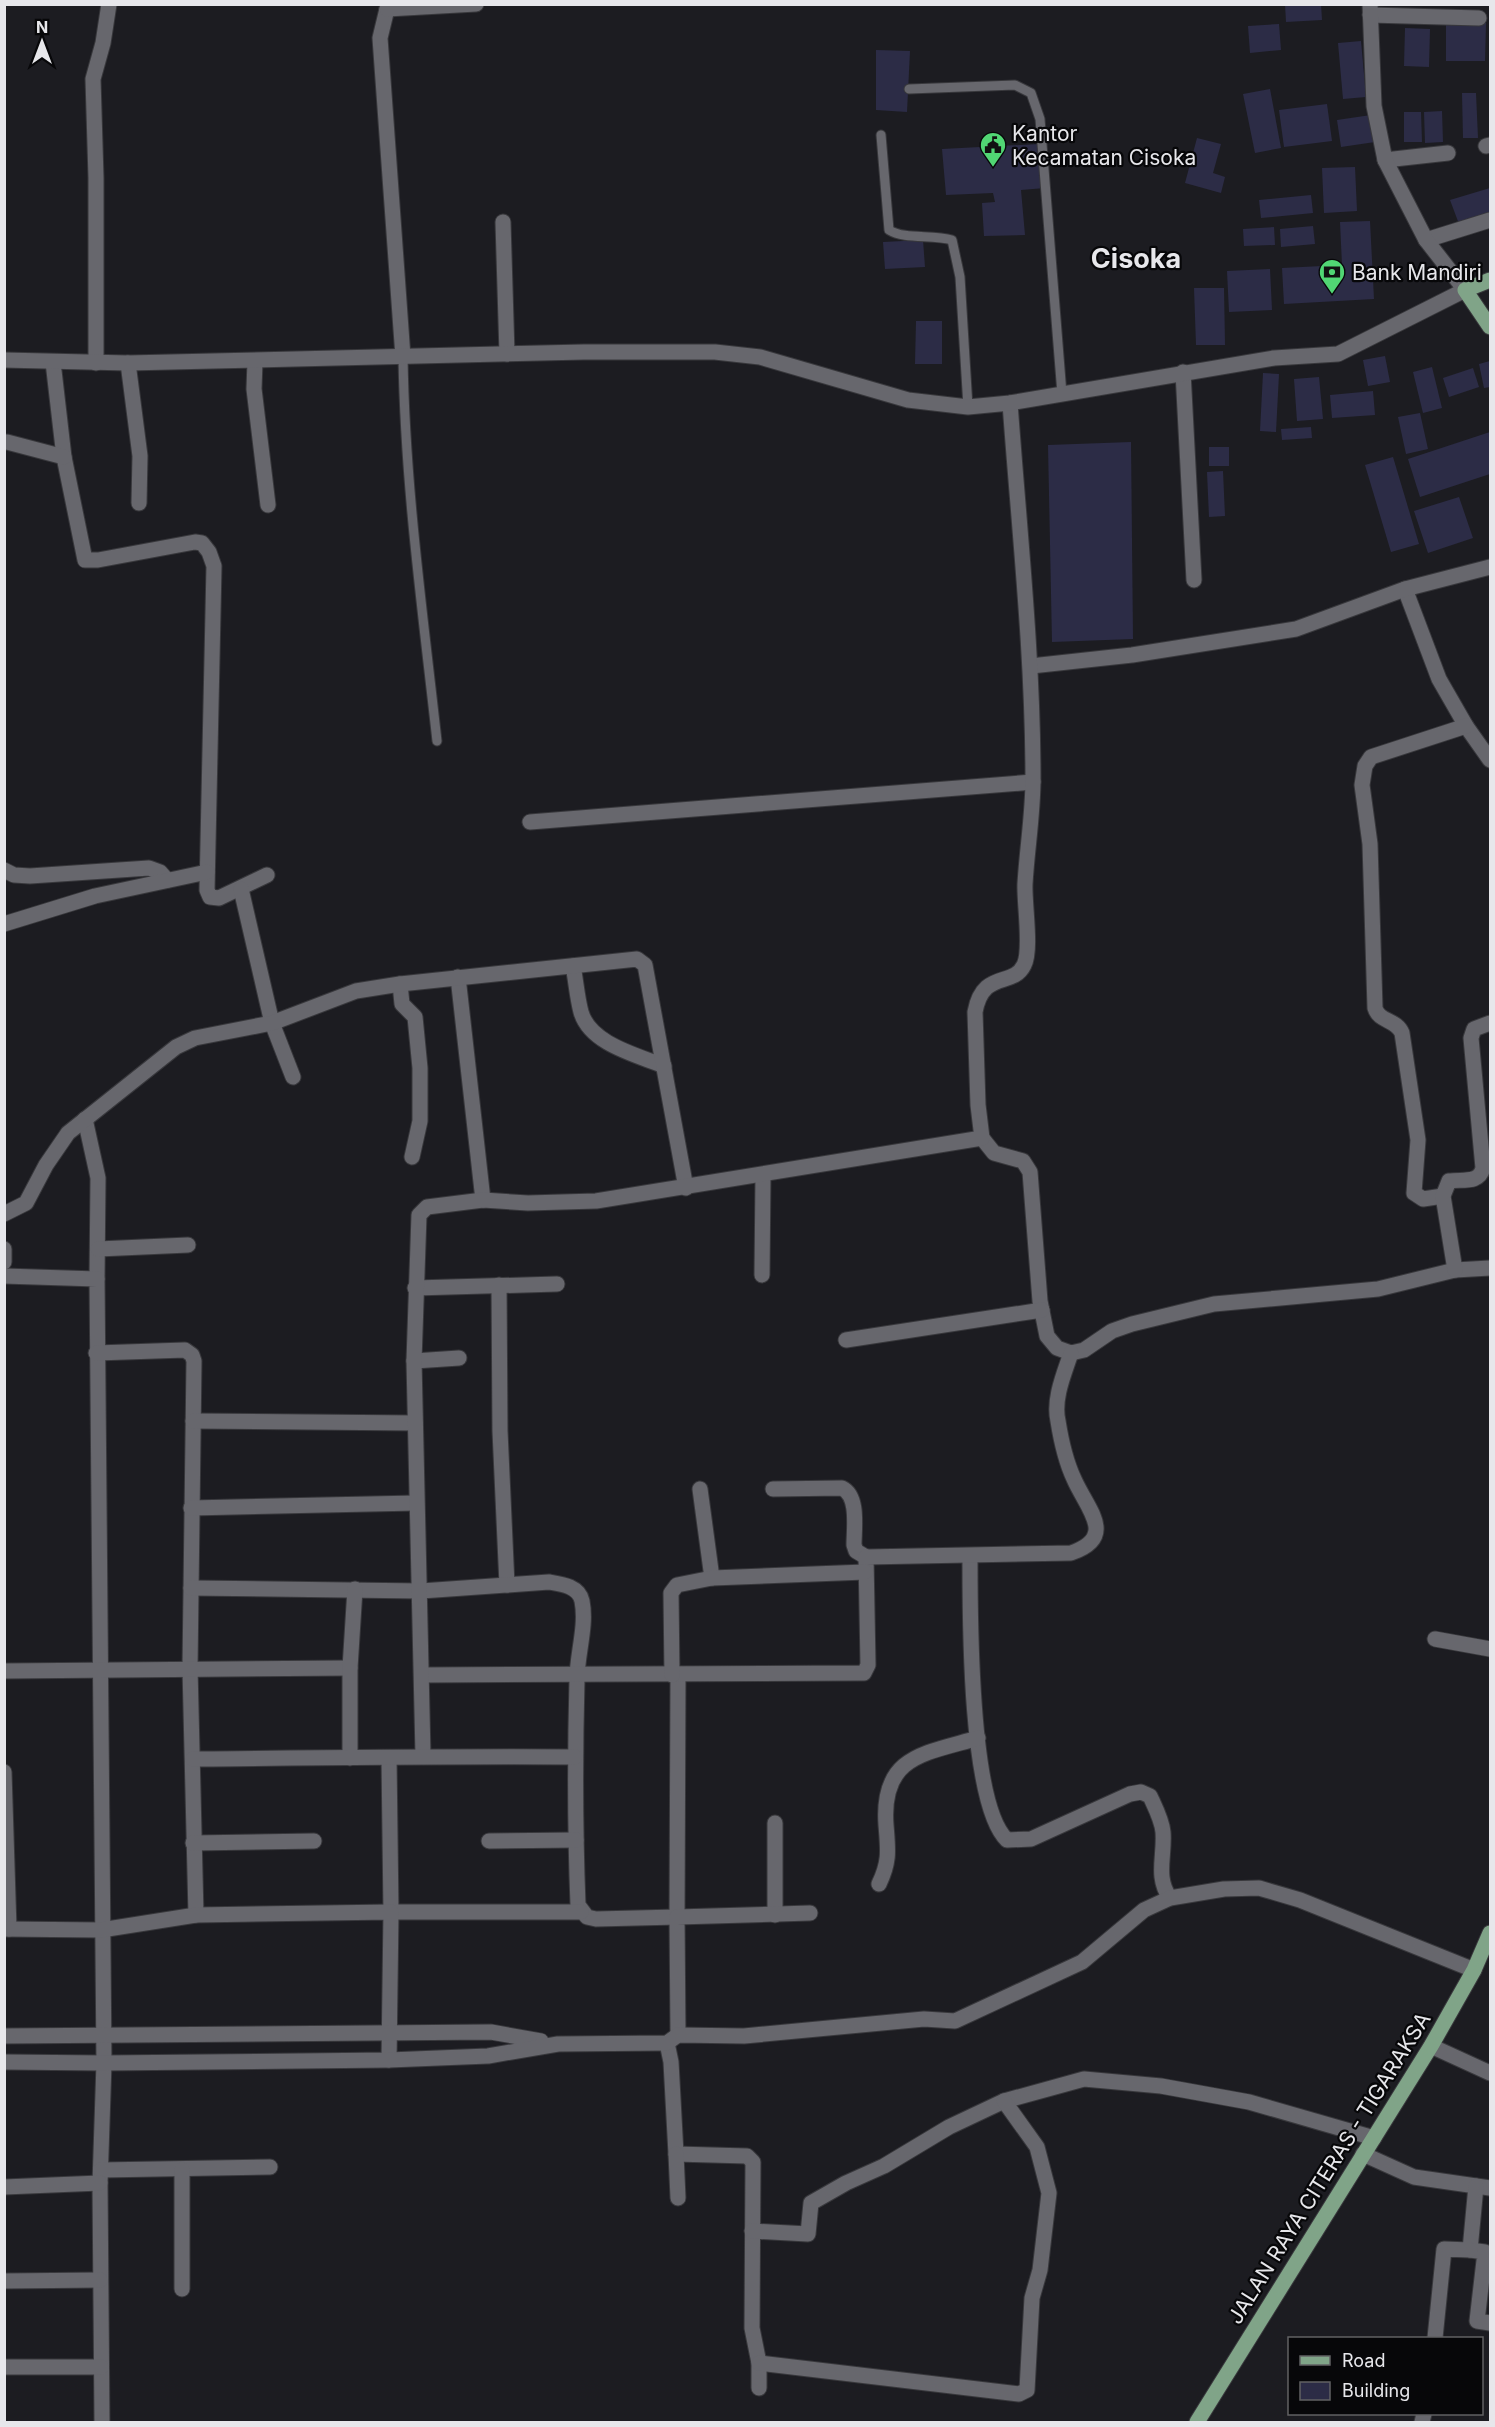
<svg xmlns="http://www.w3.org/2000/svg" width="1495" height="2427" viewBox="0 0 1495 2427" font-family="Inter,sans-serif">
<rect width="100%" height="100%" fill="#1c1c21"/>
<!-- building -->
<g fill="#2c2c46">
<polygon points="1285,4 1321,4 1322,20 1286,22"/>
<polygon points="1446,22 1486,23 1485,61 1446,61"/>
<polygon points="1279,24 1281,50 1250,53 1248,26"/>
<polygon points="1405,28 1430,29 1429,67 1404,66"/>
<polygon points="1361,41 1366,97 1343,99 1338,43"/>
<polygon points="876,50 910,51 907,112 876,110"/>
<polygon points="1270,89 1281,148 1255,153 1243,94"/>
<polygon points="1462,93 1476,93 1478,138 1463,138"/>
<polygon points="1327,104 1332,141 1284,147 1279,110"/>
<polygon points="1442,111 1443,142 1425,143 1424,112"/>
<polygon points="1404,112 1421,112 1422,142 1404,142"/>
<polygon points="1371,115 1375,142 1341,147 1337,120"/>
<polygon points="1197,138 1221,144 1213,173 1225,177 1221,193 1185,183"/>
<polygon points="1040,144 1045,188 1021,190 1025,235 984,236 982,203 995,202 993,193 946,195 942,149"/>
<polygon points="1355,167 1357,211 1324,213 1322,168"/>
<polygon points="1490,188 1490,215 1459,224 1450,200"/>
<polygon points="1311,195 1313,213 1261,218 1259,200"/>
<polygon points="1370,221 1374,299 1284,304 1282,268 1342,265 1340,222"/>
<polygon points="1313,226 1315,244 1281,247 1280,229"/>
<polygon points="1274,227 1275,245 1244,246 1243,229"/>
<polygon points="923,240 925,267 885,269 883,242"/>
<polygon points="1270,269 1272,310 1229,312 1227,271"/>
<polygon points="1194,288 1224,288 1225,345 1196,345"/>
<polygon points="916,321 942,321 942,364 915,364"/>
<polygon points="1385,356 1390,382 1368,386 1363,360"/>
<polygon points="1490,361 1490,387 1484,388 1479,364"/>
<polygon points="1432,367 1442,408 1423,413 1413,372"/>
<polygon points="1473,368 1479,387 1449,397 1443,378"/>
<polygon points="1263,373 1279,374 1276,432 1260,431"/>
<polygon points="1319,377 1323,419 1297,421 1294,379"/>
<polygon points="1373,391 1375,415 1332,418 1330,395"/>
<polygon points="1420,413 1428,449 1406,454 1398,417"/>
<polygon points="1311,427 1312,438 1282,440 1281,429"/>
<polygon points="1490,432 1490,474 1420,497 1408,459"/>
<polygon points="1131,442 1133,639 1052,642 1048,445"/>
<rect x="1209" y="447" width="20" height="19"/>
<polygon points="1393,457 1419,544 1391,552 1365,465"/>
<polygon points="1223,471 1225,516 1209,517 1207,472"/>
<polygon points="1459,497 1473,538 1428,553 1414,511"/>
</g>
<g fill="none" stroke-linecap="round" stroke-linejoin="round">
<!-- lane casing -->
<g stroke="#38383c" stroke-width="11">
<g id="lane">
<polyline points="909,89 1015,85 1031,93 1040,119 1062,394"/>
<path d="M881 135 889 230C905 240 932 234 952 240L960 277 968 407"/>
<path d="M403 357C405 486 423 614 437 741"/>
</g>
</g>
<!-- street casing -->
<g stroke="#38383c" stroke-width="17">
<g id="street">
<polyline points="392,4 387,9 380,38 403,357"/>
<polyline points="387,9 476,4"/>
<polyline points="1370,15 1479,18"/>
<polyline points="1486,146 1490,145"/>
<polyline points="1385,160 1448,153"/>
<polyline points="503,222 507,354"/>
<polyline points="1426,240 1490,220"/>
<polyline points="255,361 254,389 268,505"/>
<polyline points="53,362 64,457 85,560 98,560 195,542 202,543 209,552 214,566 207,890 210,897 219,898 267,875"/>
<polyline points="96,363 96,178 93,79 103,43 109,4"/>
<polyline points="128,363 140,456 139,503"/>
<polyline points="1183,372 1194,580"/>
<polyline points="7,442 64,457"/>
<polyline points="1405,589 1439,679 1466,726 1490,760"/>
<polyline points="1031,666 1132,655 1296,629 1405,589 1490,567"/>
<polyline points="530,822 1033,782"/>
<polyline points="4,870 14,875 30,876 149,868 160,872 167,880"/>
<polyline points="241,889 272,1023 293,1077"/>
<polyline points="4,924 95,896 207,872"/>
<path d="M573 966C576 981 577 997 581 1012 590 1044 637 1055 664 1066"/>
<polyline points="458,977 483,1200"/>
<polyline points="400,984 402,1004 415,1017 420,1068 420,1121 412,1157"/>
<polyline points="85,1119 98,1178 97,1279"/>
<polyline points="982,1138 994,1153 1023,1161 1030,1172 1040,1301 1047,1336 1057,1348 1071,1353 1084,1350 1112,1331 1132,1324 1214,1304 1378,1289 1455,1270 1490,1268"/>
<path d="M1443 1196 1423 1199 1414 1193 1418 1140 1402 1033C1396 1019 1379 1022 1375 1008L1370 844 1362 785 1365 766 1371 757 1466 726"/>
<polyline points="4,1214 26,1203 46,1165 68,1133 176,1047 195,1038 272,1023 356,991 400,984 637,959 645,965 686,1188"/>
<polyline points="4,1249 4,1262"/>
<polyline points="98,1249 188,1245"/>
<path d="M1455 1270 1443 1196 1449 1181C1463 1179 1479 1184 1483 1168L1471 1038 1474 1029 1490 1023"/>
<polyline points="762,1275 763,1176"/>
<polyline points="4,1276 97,1279 104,2063 100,2183 102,2422"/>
<polyline points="499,1285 500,1431 507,1585"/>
<polyline points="415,1288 557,1284"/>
<polyline points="846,1340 1042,1310"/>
<polyline points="96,1353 185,1350 192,1355 194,1361 190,1668 196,1915"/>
<polyline points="414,1361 459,1358"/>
<polyline points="193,1421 415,1423"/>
<polyline points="700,1489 712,1578"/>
<path d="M773 1489 842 1488C859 1496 854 1528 854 1545L856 1551 866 1557"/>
<polyline points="191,1508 416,1503"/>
<path d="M970 1557C970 1613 969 1804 1007 1840L1031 1839 1130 1794 1141 1792 1150 1796C1155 1807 1162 1820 1163 1832 1165 1856 1155 1877 1170 1898"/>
<path d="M191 1588 421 1591 549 1582C561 1584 579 1586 582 1601 587 1626 577 1654 577 1679 575 1754 575 1830 578 1905L587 1917 596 1919 677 1917 678 1675"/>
<polyline points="1435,1639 1490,1649"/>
<polyline points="4,1671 350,1668"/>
<path d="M422 1675 864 1673 868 1665 866 1557 1071 1553C1118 1537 1087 1509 1074 1479 1066 1462 1061 1440 1058 1421 1053 1399 1064 1374 1071 1353"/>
<polyline points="672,1675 671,1593 677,1585 712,1578 865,1572"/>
<path d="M423 1755 414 1361 419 1215 427 1207 483 1200 528 1203 596 1201 982 1138 978 1105 975 1012C983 969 1013 988 1024 965 1032 950 1024 903 1025 884 1027 849 1033 814 1033 779 1033 654 1019 528 1010 403"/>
<polyline points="350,1758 350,1668 355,1589"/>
<polyline points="389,1758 391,1912 581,1912"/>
<path d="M193 1759C321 1758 448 1756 575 1757"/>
<polyline points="4,1772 9,1929"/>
<polyline points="489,1841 576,1840"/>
<polyline points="193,1843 314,1841"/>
<path d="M879 1884C890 1861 888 1850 886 1825 881 1756 923 1754 978 1738"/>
<polyline points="775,1915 775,1823"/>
<polyline points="4,1929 101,1930 196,1915 391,1912 389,2060"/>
<polyline points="678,2035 677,1917 810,1913"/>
<polyline points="4,2036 491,2032 541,2041"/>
<polyline points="667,2043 671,2062 676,2154 747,2156 753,2162 752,2328 759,2363 759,2388"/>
<polyline points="1431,2046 1490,2073"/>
<polyline points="4,2062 104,2063 389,2060 488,2056 558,2044 667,2043 678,2035 744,2036 924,2019 955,2021 1082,1962 1144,1910 1170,1898 1224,1889 1259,1888 1300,1900 1474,1970"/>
<polyline points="676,2154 678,2198"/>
<polyline points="1363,2154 1414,2177 1490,2188"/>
<polyline points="101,2170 270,2167"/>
<polyline points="1476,2186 1470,2250 1485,2252 1477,2321 1490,2323"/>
<polyline points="4,2187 100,2183"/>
<polyline points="752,2231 808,2234 811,2203 846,2183 884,2166 949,2127 1004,2101 1084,2079 1161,2086 1249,2102 1374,2138"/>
<polyline points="4,2281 100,2280"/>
<polyline points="182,2289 182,2170"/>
<polyline points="1435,2338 1444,2249 1470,2250"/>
<polyline points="759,2363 1019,2394 1027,2390 1032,2298 1040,2270 1049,2193 1037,2147 1004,2101"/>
<polyline points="4,2367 101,2367"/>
<polyline points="1422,2422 1424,2414"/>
</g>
</g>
<!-- secondary casing -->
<g stroke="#38383c" stroke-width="17">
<polyline id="secondary" points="4,360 128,363 584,352 715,352 760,357 908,400 968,407 1010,403 1274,358 1338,354 1465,290 1426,240 1385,160 1374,106 1370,4"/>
</g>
<!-- primary casing -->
<g stroke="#38383c" stroke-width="17">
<g id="primary">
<polyline points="1490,280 1465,290 1490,327"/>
<polyline points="1197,2422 1431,2046 1474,1970 1490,1933"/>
</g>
</g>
<!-- lane -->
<use href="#lane" stroke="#67676d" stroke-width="9"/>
<!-- street -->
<use href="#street" stroke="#67676d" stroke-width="15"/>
<!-- secondary -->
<use href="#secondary" stroke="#67676d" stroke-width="15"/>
<!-- primary -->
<use href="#primary" stroke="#80a488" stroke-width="15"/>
</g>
<!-- icons -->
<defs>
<g id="civic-pin" transform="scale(1.35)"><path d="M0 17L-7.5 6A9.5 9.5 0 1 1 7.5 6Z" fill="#51d674" stroke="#070709"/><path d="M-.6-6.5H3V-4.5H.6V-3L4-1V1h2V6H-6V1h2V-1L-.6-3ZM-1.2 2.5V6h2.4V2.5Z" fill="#111"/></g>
<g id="bank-pin" transform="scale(1.35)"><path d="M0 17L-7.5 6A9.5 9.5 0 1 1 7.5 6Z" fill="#51d674" stroke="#070709"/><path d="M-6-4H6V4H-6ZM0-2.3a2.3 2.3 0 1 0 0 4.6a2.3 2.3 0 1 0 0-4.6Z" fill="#111"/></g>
</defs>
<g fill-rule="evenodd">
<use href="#civic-pin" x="993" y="145"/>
<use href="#bank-pin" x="1332" y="272"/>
</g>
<g text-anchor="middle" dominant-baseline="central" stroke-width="4.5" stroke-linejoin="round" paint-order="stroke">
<!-- poi labels -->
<g font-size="21" fill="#e7e7eb" stroke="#070709" text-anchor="start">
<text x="1012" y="133">Kantor<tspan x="1012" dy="24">Kecamatan Cisoka</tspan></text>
<text x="1352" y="272">Bank Mandiri</text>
</g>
<!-- street labels -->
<g font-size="21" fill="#e7e7eb" stroke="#070709">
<text transform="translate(1329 2168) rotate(-58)">JALAN RAYA CITERAS - TIGARAKSA</text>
</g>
<!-- district labels -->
<g font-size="27" font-weight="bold" fill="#e7e7eb" stroke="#070709">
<text x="1136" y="258">Cisoka</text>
</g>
</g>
<!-- border -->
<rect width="1495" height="2427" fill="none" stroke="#e7e7eb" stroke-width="12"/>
<!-- legend -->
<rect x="1288" y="2337" width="195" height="78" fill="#070709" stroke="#616163" stroke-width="1.5"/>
<rect x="1300" y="2356" width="30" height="9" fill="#80a488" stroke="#616163" stroke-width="1.5"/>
<text x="1342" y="2367" font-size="18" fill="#e7e7eb">Road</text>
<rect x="1300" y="2382" width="30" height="18" fill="#2c2c46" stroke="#616163" stroke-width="1.5"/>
<text x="1342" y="2397" font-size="18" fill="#e7e7eb">Building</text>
<!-- north arrow -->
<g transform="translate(42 42)" stroke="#070709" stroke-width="4.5" paint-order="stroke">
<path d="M0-4.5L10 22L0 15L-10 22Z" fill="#e7e7eb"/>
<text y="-9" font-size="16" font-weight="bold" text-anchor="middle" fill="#e7e7eb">N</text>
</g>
</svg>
